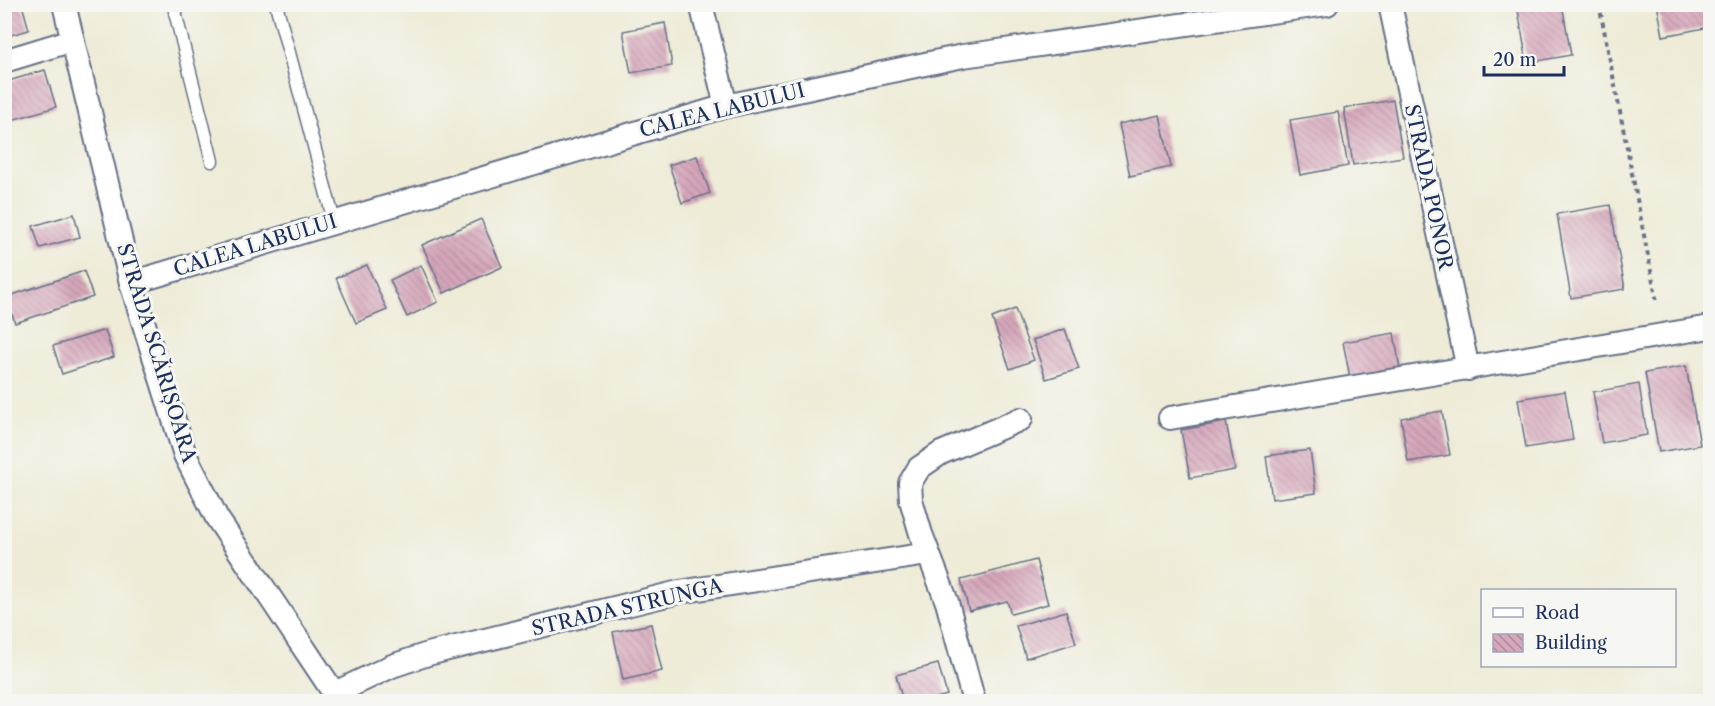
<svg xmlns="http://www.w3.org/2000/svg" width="1715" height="706" viewBox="0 0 1715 706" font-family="'Libre Caslon Text',serif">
<defs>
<pattern id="building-back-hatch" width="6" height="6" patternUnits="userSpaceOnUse" patternTransform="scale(1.5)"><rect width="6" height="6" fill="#d7a7bb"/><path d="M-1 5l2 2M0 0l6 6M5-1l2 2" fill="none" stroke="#ae889b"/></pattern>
</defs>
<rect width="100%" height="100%" fill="#f6f6f2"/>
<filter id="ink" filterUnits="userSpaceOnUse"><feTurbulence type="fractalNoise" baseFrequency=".0167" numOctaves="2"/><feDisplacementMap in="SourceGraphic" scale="12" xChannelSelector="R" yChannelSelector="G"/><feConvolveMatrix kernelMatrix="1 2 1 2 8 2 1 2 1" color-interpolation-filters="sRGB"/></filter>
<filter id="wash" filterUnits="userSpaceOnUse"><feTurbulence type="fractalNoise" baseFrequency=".008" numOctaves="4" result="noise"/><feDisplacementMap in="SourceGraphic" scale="24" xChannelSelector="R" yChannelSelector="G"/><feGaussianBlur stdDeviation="1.35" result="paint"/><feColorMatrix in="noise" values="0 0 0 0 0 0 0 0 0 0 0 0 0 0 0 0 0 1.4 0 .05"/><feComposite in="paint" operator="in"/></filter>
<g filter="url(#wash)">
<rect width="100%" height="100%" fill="#eeebd7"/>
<g id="blocks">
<!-- building -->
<g fill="url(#building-back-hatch)">
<polygon points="4,4 22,4 29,30 4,37"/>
<polygon points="1517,4 1562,4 1571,55 1527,63"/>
<polygon points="1657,4 1710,4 1710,27 1663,36"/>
<polygon points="665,23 672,66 631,73 623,31"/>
<polygon points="45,70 56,107 5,122 5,82"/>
<polygon points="1393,100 1403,157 1353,165 1344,108"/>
<polygon points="1338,112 1348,166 1300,175 1290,120"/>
<polygon points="1160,115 1171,167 1130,176 1119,124"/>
<polygon points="697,156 710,193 682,203 669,165"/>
<polygon points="1610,205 1625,289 1571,298 1557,214"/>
<polygon points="74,214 80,237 40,248 33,226"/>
<polygon points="481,219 502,267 444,293 422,245"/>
<polygon points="367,265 387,310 356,323 336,278"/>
<polygon points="421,265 438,302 407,317 390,280"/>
<polygon points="84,271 93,297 15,323 6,297"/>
<polygon points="1015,309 1034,360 1010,369 992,318"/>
<polygon points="1065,329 1079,369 1046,379 1033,340"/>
<polygon points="105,330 114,357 62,374 53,346"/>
<polygon points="1394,333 1400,369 1350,378 1343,342"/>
<polygon points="1686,366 1700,445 1659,452 1645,373"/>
<polygon points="1639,384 1647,435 1602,443 1593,392"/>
<polygon points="1565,391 1573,440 1526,448 1518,399"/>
<polygon points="1442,411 1450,455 1408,462 1401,418"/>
<polygon points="1226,422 1235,470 1190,478 1181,430"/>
<polygon points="1310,450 1316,493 1272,499 1266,456"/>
<polygon points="1036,560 1048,604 1011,614 1007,601 969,611 961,580"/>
<polygon points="1066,611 1076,643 1026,658 1016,626"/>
<polygon points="651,624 662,671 623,680 613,632"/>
<polygon points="938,664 947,695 922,702 903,702 896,675"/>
</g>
</g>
</g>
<g filter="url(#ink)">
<use href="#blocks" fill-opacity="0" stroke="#657188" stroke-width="1.5"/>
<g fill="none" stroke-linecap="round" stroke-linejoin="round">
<!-- lane casing -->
<g stroke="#657188" stroke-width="15">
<g id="lane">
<polyline points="180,4 175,12 212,161"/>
<polyline points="276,4 334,221"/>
</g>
</g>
<!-- street casing -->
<g stroke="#657188" stroke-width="26">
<g id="street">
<polyline points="64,4 131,283 185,455 217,518 340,702"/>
<polyline points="701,4 726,106"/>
<polyline points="1390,4 1468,369"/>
<polyline points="4,61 73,40"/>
<polyline points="131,283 726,106 963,56 1327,4"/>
<polyline points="1170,418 1710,327"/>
<polyline points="335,693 392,666 428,654 679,592 928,554"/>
<polyline points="974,702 947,602 921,534 911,500 910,483 919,468 941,453 1021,419"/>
</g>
</g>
<!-- path -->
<polyline stroke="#657188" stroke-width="4" stroke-dasharray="4.5 4.5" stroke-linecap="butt" points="1599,4 1657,302"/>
<!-- lane -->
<use href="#lane" stroke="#fff" stroke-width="12"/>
<!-- street -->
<use href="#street" stroke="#fff" stroke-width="22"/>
</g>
</g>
<g text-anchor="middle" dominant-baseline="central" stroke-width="6" stroke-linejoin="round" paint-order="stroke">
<!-- street labels -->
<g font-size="20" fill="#1b2f5e" stroke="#f6f6f2">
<text transform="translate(722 110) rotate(-14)">CALEA LABULUI</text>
<text transform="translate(1429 187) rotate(78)">STRADA PONOR</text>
<text transform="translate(255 245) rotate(-17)">CALEA LABULUI</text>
<text transform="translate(157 353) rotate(73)">STRADA SCĂRIȘOARA</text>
<text transform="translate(627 607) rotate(-13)">STRADA STRUNGA</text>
</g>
</g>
<!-- margin -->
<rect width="1715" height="706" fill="none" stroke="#f6f6f2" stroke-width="24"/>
<!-- legend -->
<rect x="1481" y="589" width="195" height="78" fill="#f6f6f2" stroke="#9ea6b7" stroke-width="1.5"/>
<rect x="1493" y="608" width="30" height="9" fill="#ffffff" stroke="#9ea6b7" stroke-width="1.5"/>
<text x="1535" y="619" font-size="18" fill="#1b2f5e">Road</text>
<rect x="1493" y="634" width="30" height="18" fill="url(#building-back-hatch)" stroke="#9ea6b7" stroke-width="1.5"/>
<text x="1535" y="649" font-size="18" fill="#1b2f5e">Building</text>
<!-- scale -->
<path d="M1484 66v9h80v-9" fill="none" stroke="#1b2f5e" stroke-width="3"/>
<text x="1493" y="66" font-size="18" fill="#1b2f5e" stroke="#f6f6f2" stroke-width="4.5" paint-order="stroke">20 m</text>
</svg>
